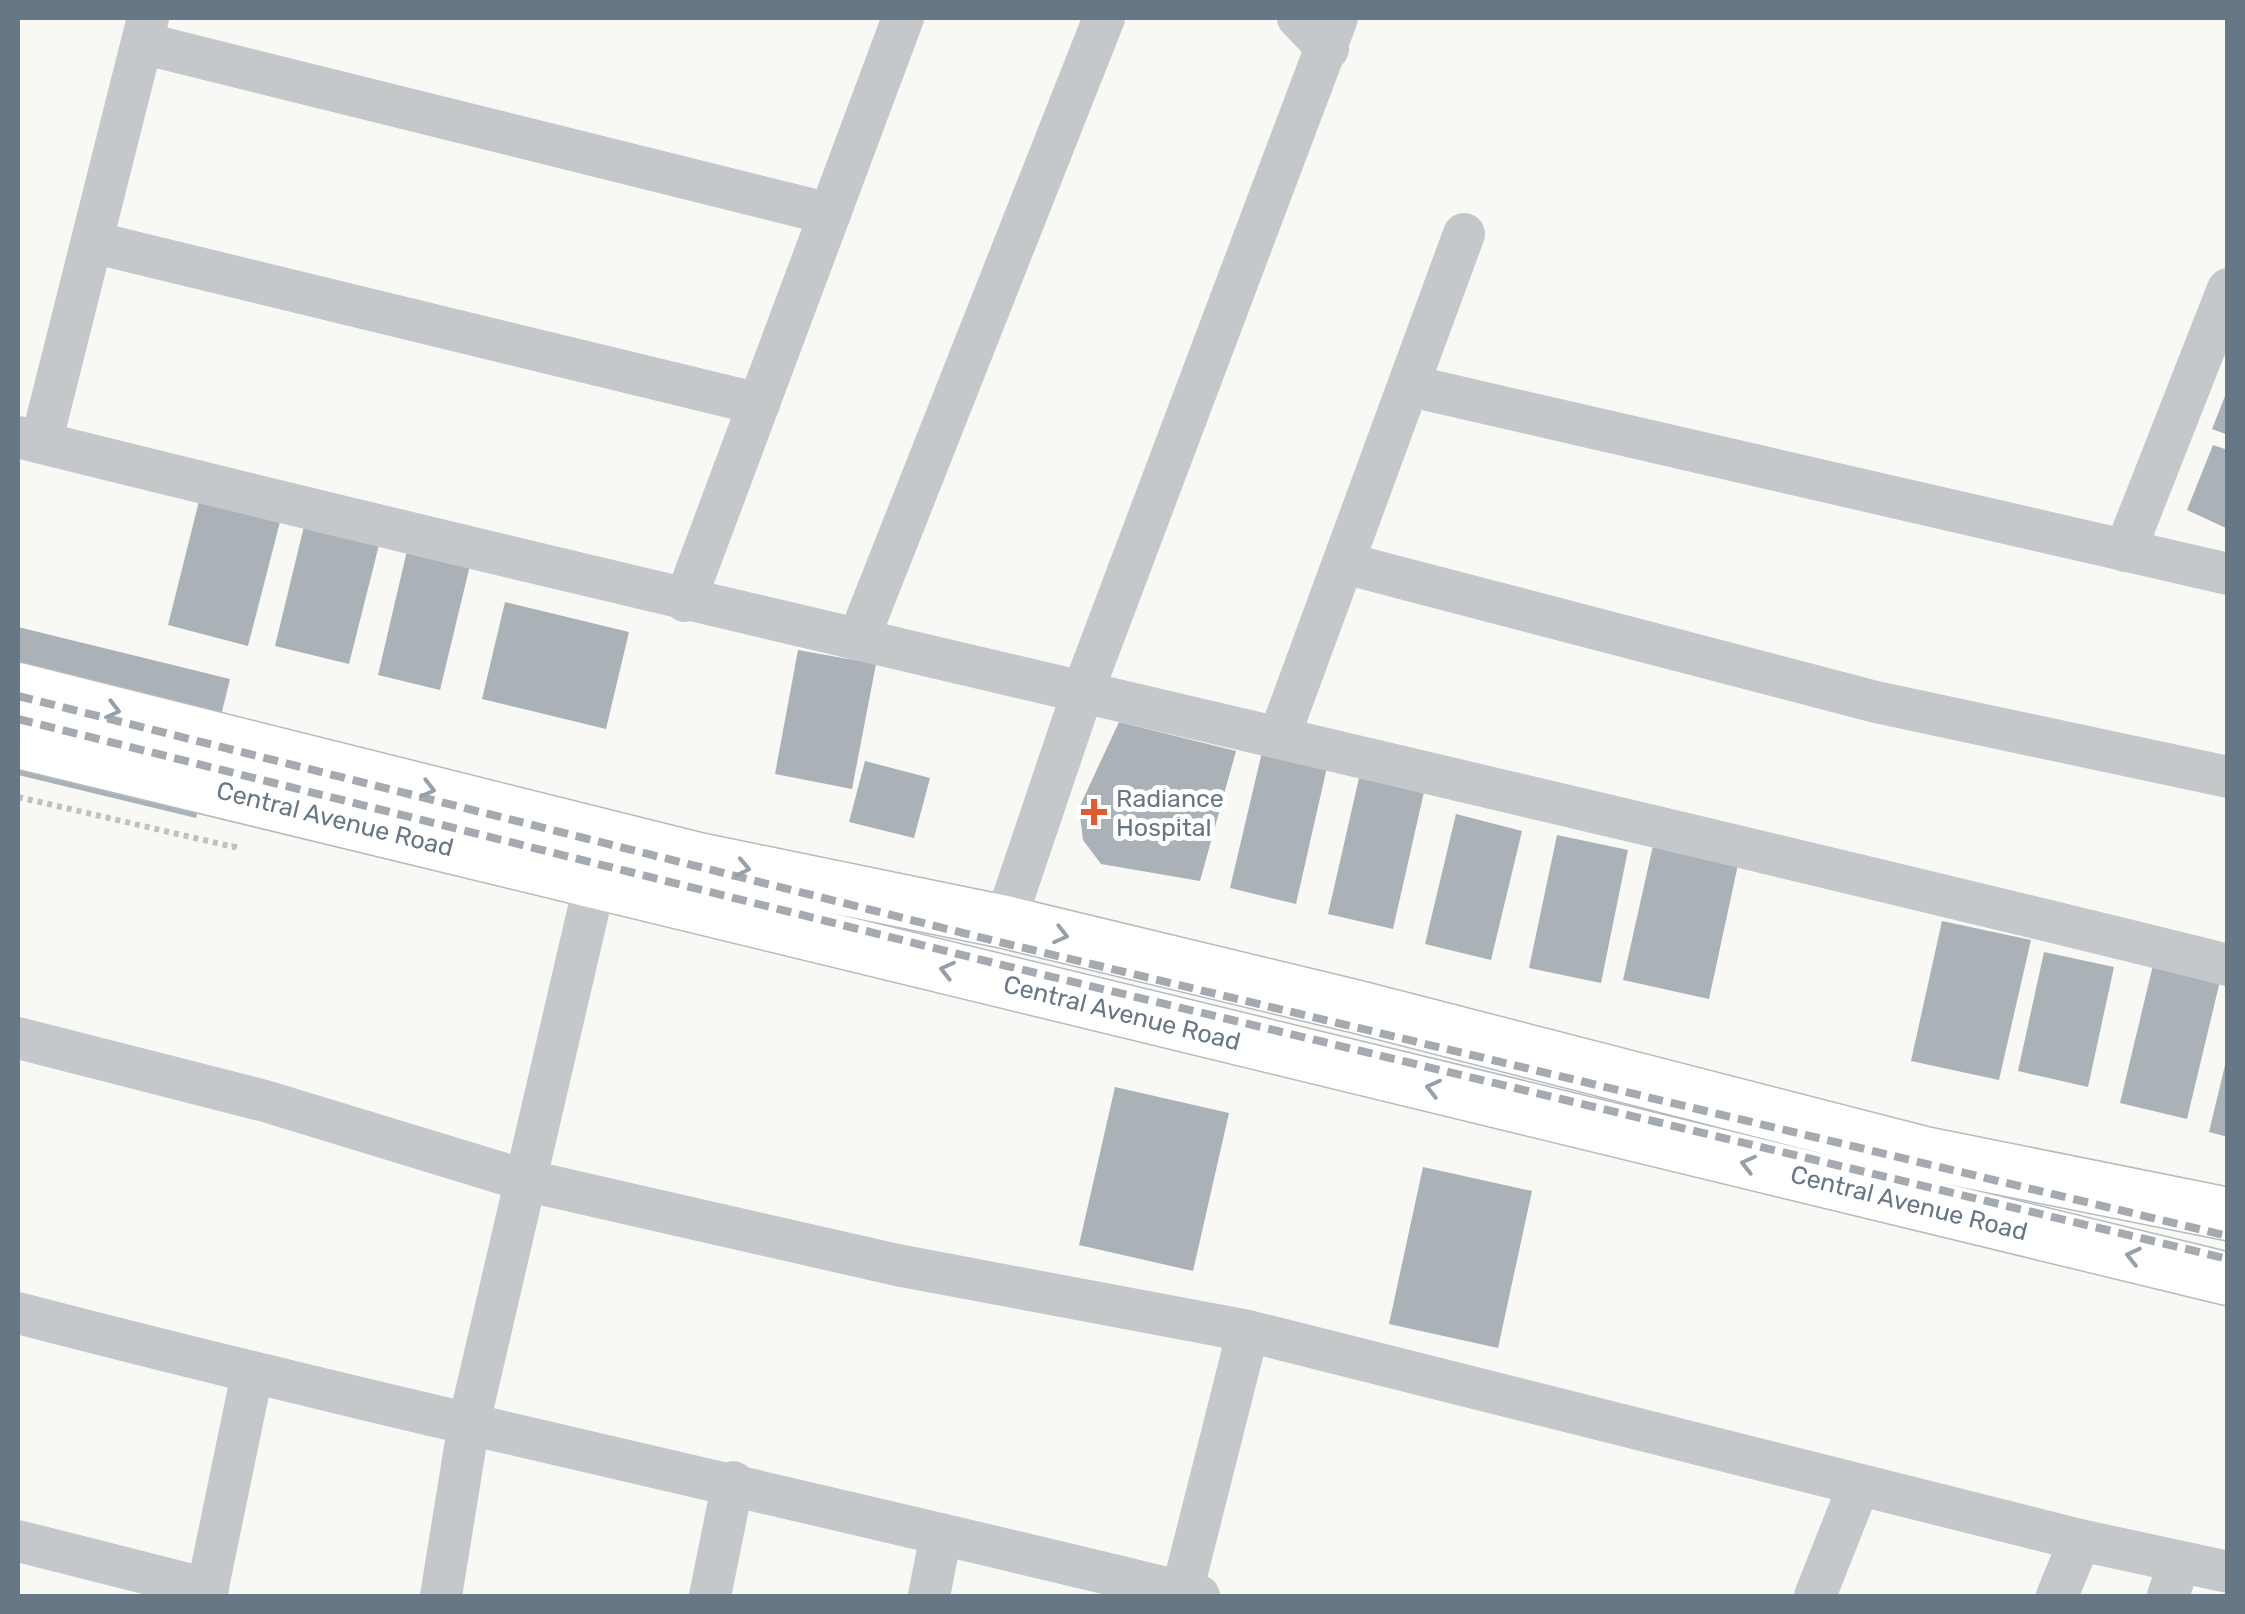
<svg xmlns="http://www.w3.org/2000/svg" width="2245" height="1614" viewBox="0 0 2245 1614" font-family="Rubik,sans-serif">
<rect width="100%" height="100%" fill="#f8f8f5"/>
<!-- building -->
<g fill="#aab2b8">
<polygon points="2227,391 2228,391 2228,435 2212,429"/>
<polygon points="2213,445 2228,450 2228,529 2187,510"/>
<polygon points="201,493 282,514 248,646 168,625"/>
<polygon points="306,518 381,537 349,664 275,646"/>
<polygon points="409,542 472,557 440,690 378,675"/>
<polygon points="505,602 629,632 606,729 482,699"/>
<polygon points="18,627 230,679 196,818 18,775"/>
<polygon points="798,650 876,664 852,789 775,774"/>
<polygon points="1119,722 1236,751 1200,881 1101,864 1083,840 1079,808"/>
<polygon points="1262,752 1327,767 1296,904 1230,888"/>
<polygon points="865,761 930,778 914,838 849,822"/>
<polygon points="1359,778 1424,792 1393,929 1328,914"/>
<polygon points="1456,814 1522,831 1491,960 1425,944"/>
<polygon points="1557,835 1628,850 1601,983 1529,968"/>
<polygon points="1654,841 1739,860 1709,999 1623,980"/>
<polygon points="1942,921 2031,940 1999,1080 1911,1061"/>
<polygon points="2044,952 2114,967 2088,1087 2018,1071"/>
<polygon points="2153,965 2220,981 2187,1119 2120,1103"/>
<polygon points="2226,1061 2228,1061 2228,1137 2209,1132"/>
<polygon points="1115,1087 1229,1113 1193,1271 1079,1245"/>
<polygon points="1423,1167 1532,1191 1498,1348 1389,1324"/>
</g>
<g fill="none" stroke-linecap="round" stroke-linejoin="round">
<!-- major casing -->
<g stroke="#b7bbbf" stroke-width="55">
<g id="major">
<polyline points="18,689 698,859 1005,922 1358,1007 1924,1153 2228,1214"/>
<polyline points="18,742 2228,1279"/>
</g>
</g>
<!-- path -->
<polyline stroke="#bec0c2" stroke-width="6" stroke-dasharray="5 5" stroke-linecap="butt" points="18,797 234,847 235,841"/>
<!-- minor -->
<g stroke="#c4c8cb" stroke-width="42">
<polyline points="1298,18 1328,49"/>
<polyline points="142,43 830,214"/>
<polyline points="92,242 759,404"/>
<polyline points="1411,386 2228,574"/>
<path d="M18 437C753 620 1492 783 2228 965"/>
<polyline points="41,443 148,18"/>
<polyline points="2125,551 2228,289"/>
<polyline points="1344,563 1876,702 2228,777"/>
<polyline points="685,601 903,18"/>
<polyline points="858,640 1104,18"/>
<polyline points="1279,737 1464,234"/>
<polyline points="1005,922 1083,691 1337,18"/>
<polyline points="18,1038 265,1101 524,1180 897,1265 1248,1331 2080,1540 2228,1572"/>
<path d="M18 1313C409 1415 806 1499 1199 1596"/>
<polyline points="18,1541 208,1589"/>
<polyline points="1182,1592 1248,1331"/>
<polyline points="206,1596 252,1374"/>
<polyline points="441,1596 469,1423 595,882"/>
<polyline points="710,1596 733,1482"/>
<polyline points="929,1596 941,1534"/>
<polyline points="1815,1596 1859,1485"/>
<polyline points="2057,1596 2080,1540"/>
<polyline points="2168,1596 2179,1563"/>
</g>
<!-- major -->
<use href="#major" stroke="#fff" stroke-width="52"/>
<!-- rail -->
<g stroke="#a4aab0" stroke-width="8" stroke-dasharray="15 8" stroke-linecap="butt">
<polyline points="18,696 995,941 2228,1236"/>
<polyline points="18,719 990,962 2228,1259"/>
</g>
</g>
<!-- one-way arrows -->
<defs><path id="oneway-chevron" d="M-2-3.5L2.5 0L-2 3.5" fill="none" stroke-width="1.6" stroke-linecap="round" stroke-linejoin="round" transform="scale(2.5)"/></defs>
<g stroke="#95a0aa">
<use href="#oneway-chevron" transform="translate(113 710) rotate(14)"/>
<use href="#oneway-chevron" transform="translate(428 789) rotate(14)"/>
<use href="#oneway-chevron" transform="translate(743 868) rotate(12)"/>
<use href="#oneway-chevron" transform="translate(1061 935) rotate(14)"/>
<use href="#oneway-chevron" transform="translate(947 970) rotate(-166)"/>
<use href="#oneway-chevron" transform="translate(1433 1088) rotate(-166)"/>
<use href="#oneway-chevron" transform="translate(1748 1164) rotate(-166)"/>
<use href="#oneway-chevron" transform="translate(2133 1256) rotate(-167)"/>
</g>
<!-- markers -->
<path fill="#e15c2c" stroke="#fff" stroke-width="4" d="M1089 797h10v10h10v10h-10v10h-10v-10h-10v-10h10z"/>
<g text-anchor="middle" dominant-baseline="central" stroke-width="10" stroke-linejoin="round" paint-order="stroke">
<!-- poi labels -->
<g font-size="25" fill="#677786" stroke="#fff" text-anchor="start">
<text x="1116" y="798">Radiance<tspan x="1116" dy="29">Hospital</tspan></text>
</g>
<!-- street labels -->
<g font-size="25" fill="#677786" stroke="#fff">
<text transform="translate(335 819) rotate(14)">Central Avenue Road</text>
<text transform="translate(1122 1013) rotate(14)">Central Avenue Road</text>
<text transform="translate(1909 1203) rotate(14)">Central Avenue Road</text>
</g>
</g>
<!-- border -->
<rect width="2245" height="1614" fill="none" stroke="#677786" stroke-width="40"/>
</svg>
